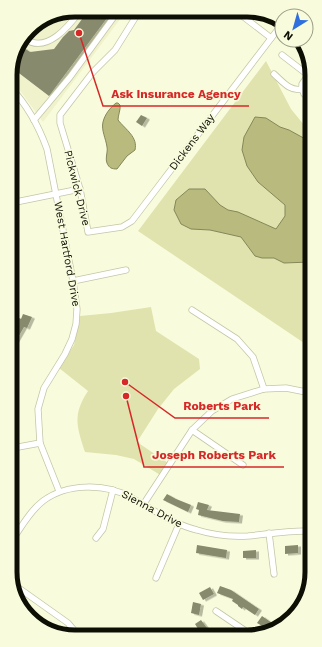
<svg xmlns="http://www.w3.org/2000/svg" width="322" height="647" viewBox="0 0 322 647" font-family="'Work Sans',sans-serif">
<defs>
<filter id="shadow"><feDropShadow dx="3" dy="1.5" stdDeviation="0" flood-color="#0004"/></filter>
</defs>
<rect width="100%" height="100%" fill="#f9fcdc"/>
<!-- built -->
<polygon fill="#eff2cb" points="75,10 127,10 43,122 19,89 11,81 11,66 32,26"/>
<!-- green -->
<g fill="#e0e3ae">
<polygon points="266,61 291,109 309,131 310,347 138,231"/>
<path d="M151 307 156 331 199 359 200 369 174 389 158 409 137 442 168 463 162 476 134 459 116 455 85 452C77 427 72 415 88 391L59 368 74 345 80 316 111 313Z"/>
</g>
<!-- water -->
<g fill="#b8bb7d" stroke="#858759">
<path d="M116 103H118L120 105C121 109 118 115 118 120 126 130 138 137 135 150L127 156 117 169C112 169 109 168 107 163 105 158 108 152 107 147 106 139 101 130 103 122 105 114 110 108 116 103Z"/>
<polygon points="255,117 266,118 280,127 289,130 309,141 310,262 284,263 274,258 262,258 255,256 241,237 210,230 191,229 181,224 174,210 176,200 189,189 205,189 220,205 228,210 238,212 276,229 285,216 285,205 258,182 247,166 242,150 244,137"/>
</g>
<!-- building -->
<g fill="#888a6d" filter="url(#shadow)">
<polygon points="94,10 113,10 49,96 11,67 21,46 30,52 54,49 63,37 69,31 74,30 85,15 91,15"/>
<polygon points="141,115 147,118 142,126 136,122"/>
<polygon points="23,314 32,317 27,328 24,327 12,348 12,334 18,324 15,323 17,317 21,319"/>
<polygon points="167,494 176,499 191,505 188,512 163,500"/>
<polygon points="198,502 209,505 207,510 240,514 239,522 223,521 198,515 199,510 196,509"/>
<polygon points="197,545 227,550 226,558 196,553"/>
<polygon points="298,545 298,553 285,554 285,546"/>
<polygon points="256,550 256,558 243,558 243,551"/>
<polygon points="220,586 231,590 259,609 255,615 243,607 242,609 238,606 238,605 232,601 233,599 217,593"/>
<polygon points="210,587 214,594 203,600 199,593"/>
<polygon points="193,602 201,604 199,615 191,613"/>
<polygon points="262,616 272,623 277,627 271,631 257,623"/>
<polygon points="201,620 207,628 200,632 195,624"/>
</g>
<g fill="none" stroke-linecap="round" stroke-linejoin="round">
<!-- minor casing -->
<g stroke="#c4c6a7" stroke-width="7">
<g id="minor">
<polyline points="140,10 115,50 93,72 60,115 60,123 80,189 88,232 122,227 132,221 282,24"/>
<polyline points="236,11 271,38"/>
<path d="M25 39C47 54 69 26 81 10"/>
<polyline points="282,55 308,75"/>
<path d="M274 74C282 81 290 92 302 89"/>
<path d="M11 88C27 105 39 127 47 149L73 281 77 309 76 324 72 339 65 354 44 388 38 409 40 443 59 491"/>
<polyline points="302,89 302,84 309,74"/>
<polyline points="302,89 304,94 309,98"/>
<polyline points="34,120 70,77 119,10"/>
<polyline points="11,203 80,189"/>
<polyline points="73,281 126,270"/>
<polyline points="192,310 237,339 253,357 264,389"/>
<polyline points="192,430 243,465"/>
<polyline points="13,448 40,443"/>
<polyline points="143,505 192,430 212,411 232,399 264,389 286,388 311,393"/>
<polyline points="269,533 274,574"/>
<polyline points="96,538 103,529 113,490"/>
<path d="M13 539C22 526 30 511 43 501 67 483 106 483 132 498 154 510 173 524 197 530 213 535 231 537 248 536 269 534 290 530 312 531"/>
<polyline points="156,578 179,524"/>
<polyline points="13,584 68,623 79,636"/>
<polyline points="216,611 250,634"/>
</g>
</g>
<!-- minor -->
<use href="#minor" stroke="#fff" stroke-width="5.5"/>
</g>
<g text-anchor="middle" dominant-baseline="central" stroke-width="3.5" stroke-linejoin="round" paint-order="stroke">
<!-- street labels -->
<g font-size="11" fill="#0d0e04" stroke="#f9fcdc">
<text transform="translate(192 142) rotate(-53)">Dickens Way</text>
<text transform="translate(77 188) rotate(76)">Pickwick Drive</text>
<text transform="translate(67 254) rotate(80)">West Hartford Drive</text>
<text transform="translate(152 509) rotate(28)">Sienna Drive</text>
</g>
</g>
<!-- crop -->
<path d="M0 0H322V647H0ZM75 17H247A58 58 0 0 1 305 75V572A58 58 0 0 1 247 630H75A58 58 0 0 1 17 572V75A58 58 0 0 1 75 17Z" fill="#f9fcdc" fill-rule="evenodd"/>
<path fill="none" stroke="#0d0e04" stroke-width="5" d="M75 17H247A58 58 0 0 1 305 75V572A58 58 0 0 1 247 630H75A58 58 0 0 1 17 572V75A58 58 0 0 1 75 17Z"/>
<!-- callouts -->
<path fill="none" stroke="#d62828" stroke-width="1.5" d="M79 33L103 106H249M125 382L175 418H269M126 396L144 467H284"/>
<g fill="#d62828" stroke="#f9fcdc" stroke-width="1.5">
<circle cx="79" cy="33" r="4"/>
<circle cx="125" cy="382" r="4"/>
<circle cx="126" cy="396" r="4"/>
</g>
<g font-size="12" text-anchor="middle" font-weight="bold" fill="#d62828" stroke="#f9fcdc" stroke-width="3.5" stroke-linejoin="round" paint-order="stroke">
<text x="176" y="98">Ask Insurance Agency</text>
<text x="222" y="410">Roberts Park</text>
<text x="214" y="459">Joseph Roberts Park</text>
</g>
<!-- north arrow -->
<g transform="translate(294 28) rotate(217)"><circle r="19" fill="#f9fcdc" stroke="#9b9d86"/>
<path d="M0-3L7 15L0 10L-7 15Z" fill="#2f70de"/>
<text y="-6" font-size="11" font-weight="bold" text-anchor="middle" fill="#0d0e04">N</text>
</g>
</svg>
